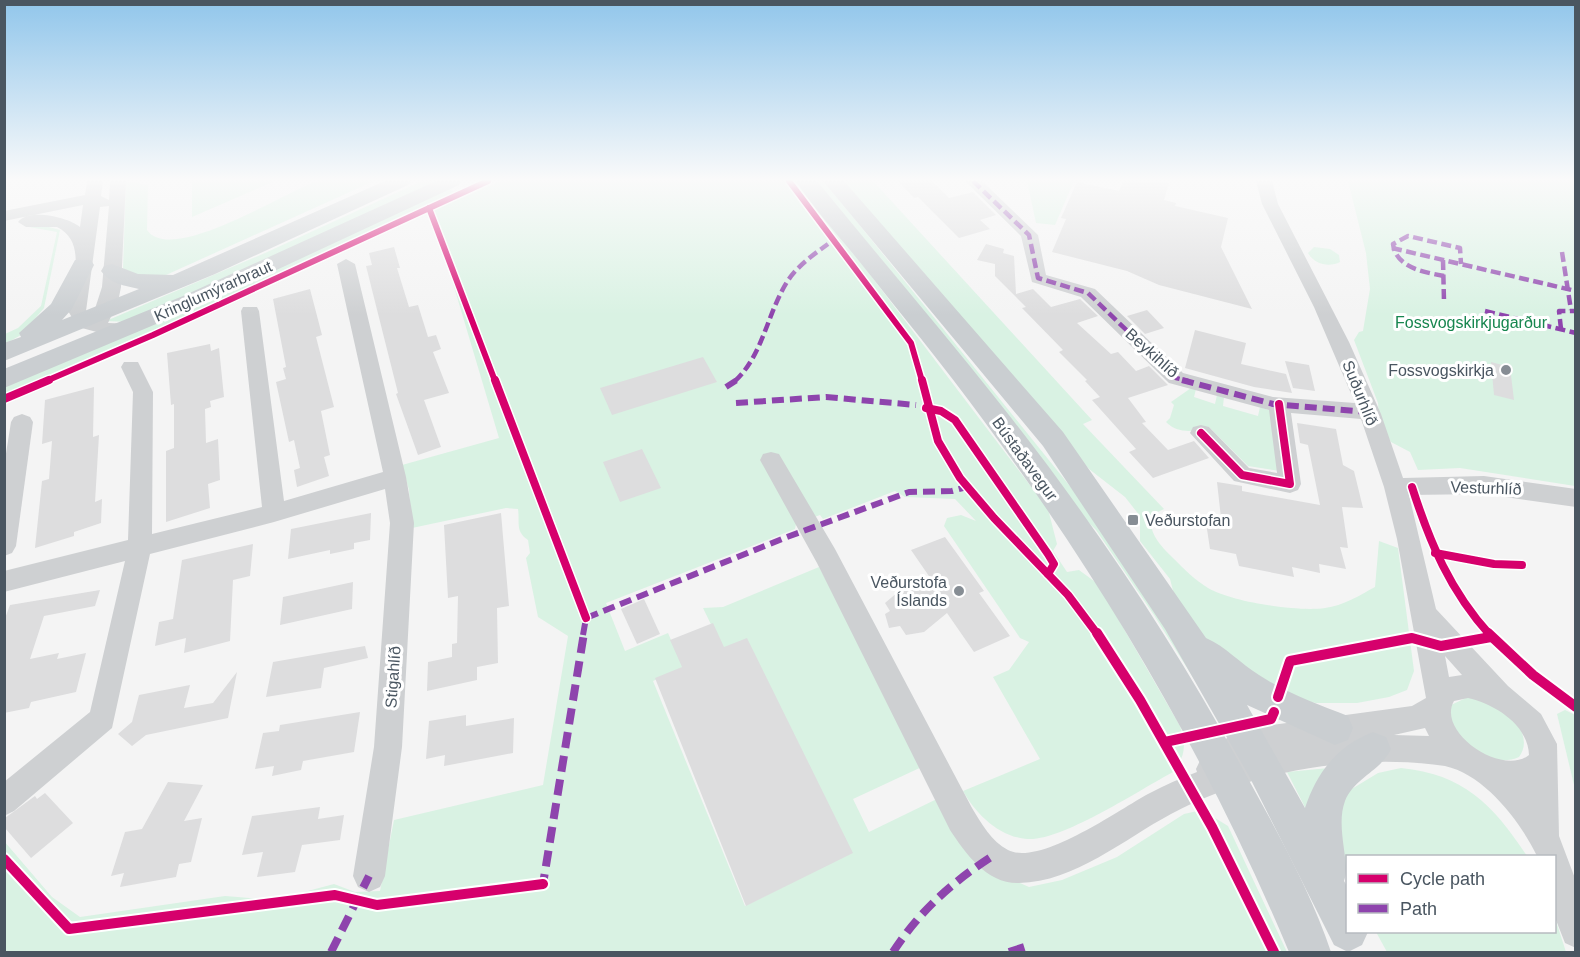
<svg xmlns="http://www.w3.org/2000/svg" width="1580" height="957" viewBox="0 0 1580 957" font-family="Arial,sans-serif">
<rect width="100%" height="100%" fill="#f4f4f4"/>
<!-- green -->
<g fill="#d9f2e3">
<path d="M126 181 148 185 147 230C172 266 287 190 318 181 334 177 357 181 374 181L166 275 131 277 123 268Z"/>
<polygon points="192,181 275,181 192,217"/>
<polygon points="422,181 438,181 130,322 106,321 265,253"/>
<path d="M501 181H799L1048 509 1057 544 1053 551 1067 572 1079 570 1098 584 1180 726C1186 744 1186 756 1173 772 1141 789 1061 842 1027 839 999 837 976 814 963 791L1040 759 993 677 1009 670 1029 642 1020 638 944 526 947 518 961 515 976 521 955 499 905 497 895 491 823 519 820 515 796 524 795 529 606 603 625 651 668 633 683 667 653 681 745 906 850 853 723 649 703 608 723 607 819 567 926 765 853 799 869 832 943 796 1009 878 1029 887 1062 880 1117 857 1184 814 1202 810 1228 826 1287 952H5L4 841 52 897 80 917 225 896 274 900 334 884 355 892 380 891 394 820 543 785 568 636 538 617 526 558 530 553 528 540C515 531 520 523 518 509L506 508 412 528 409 490 402 465 499 438 438 233 434 223 427 214 411 212 153 333 5 397V386L448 188 462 198Z"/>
<polygon points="814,181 824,181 1102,526 1161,614 1209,703 1154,615 1096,530 1075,509 1014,426"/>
<path d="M842 181H873L1092 420 1083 424 1164 509 1150 516C1150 535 1160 545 1173 558 1184 569 1195 580 1208 588 1232 602 1297 612 1325 608 1343 606 1360 595 1375 587L1379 541 1398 548 1414 671 1407 690 1389 697 1357 703H1316L1286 697 1216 653 1176 602 1170 579 1140 541V516L1125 497 1089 469Z"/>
<polygon points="1027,181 1074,181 1055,225 1036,223"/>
<polygon points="1348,181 1575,181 1575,486 1460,468 1418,470 1410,452 1391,442 1379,422 1378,403 1354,340 1359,332 1363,331 1370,289 1366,253"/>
<polygon points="45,226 60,230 44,308 21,335 5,344 5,334 18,328 41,306 57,232 29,227"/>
<path d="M1314 247 1330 249 1339 255 1340 262C1329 268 1314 264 1308 253Z"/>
<path d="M1191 388 1196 389 1194 397 1215 404 1217 395 1224 397 1223 406 1258 416 1260 407 1274 412 1280 471 1248 466 1209 427C1194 432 1178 434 1166 422L1170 418 1174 405 1171 402Z"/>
<path d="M1468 697C1479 701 1496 704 1505 711 1519 722 1531 741 1519 757 1495 768 1460 749 1451 723 1449 718 1451 710 1451 705Z"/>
<polygon points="1565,710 1575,715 1575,789 1557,714"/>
<polygon points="1329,768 1313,823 1287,772"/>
<path d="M1401 768C1464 774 1494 806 1527 856H1348L1347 873 1341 859 1337 812 1350 790 1378 773Z"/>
<polygon points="1555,918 1566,952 1387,952 1376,932 1554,932"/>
</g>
<!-- building -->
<g fill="#ddddde">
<polygon points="898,181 932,181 949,198 973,192 996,215 980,220 990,229 959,238 918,197 914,198"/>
<polygon points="1123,181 1169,183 1164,200 1176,203 1175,206 1228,218 1221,247 1252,309 1159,285 1127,271 1052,252 1066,219 1061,218 1077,182 1119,191"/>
<polygon points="986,244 1004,249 1003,253 1014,256 1016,294 1033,289 1051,307 1080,299 1098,316 1077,323 1111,354 1118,352 1136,371 1149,366 1168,385 1128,398 1146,422 1142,423 1168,450 1194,441 1209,458 1153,478 1129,452 1136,449 1092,400 1100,397 1085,381 1087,380 1059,352 1063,350 1022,308 1026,307 995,276 995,264 977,260"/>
<polygon points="394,247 400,268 397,268 409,307 418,305 428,337 436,335 441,349 433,352 449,393 424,400 441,447 418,455 396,394 398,393 366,266 372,265 369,253"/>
<polygon points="310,289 322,335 316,337 334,407 321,411 330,455 324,457 329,476 297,487 294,470 300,468 294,440 289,442 276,382 286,379 283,368 286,367 273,299"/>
<polygon points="1147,310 1164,328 1145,334 1127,316"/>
<polygon points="1195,330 1246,343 1241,364 1286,374 1292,393 1254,387 1185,368"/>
<polygon points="210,344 211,351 219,348 224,397 210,401 211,407 205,409 206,443 218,439 220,480 208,484 210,508 166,522 166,451 174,448 174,404 171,405 167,353"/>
<polygon points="703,357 717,382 612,415 600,388"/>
<polygon points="1285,361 1309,365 1315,391 1293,388"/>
<polygon points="1491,362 1510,367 1514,400 1494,395"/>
<polygon points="94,387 93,437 99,435 95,502 102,499 101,523 74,532 74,536 35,548 42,481 49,479 52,441 42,444 45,400"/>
<polygon points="1297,423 1336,429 1343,465 1354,471 1363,508 1342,507 1348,548 1340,547 1346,569 1319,564 1320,573 1292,567 1294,577 1239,566 1236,554 1210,549 1205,516 1221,518 1217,482 1242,486 1242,491 1320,505 1308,445 1300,443"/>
<polygon points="642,449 661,488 620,502 603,462"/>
<polygon points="371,513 370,540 354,543 354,549 330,554 330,550 288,559 291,529"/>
<polygon points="501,513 509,606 497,608 498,663 477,667 477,680 427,691 428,662 452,657 452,644 457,643 458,596 448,598 444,525"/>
<polygon points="945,537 984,591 979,593 1010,636 974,652 947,613 924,632 906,635 900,626 889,628 885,614 890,611 885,603 898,592 929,587 925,581 931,579 911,550"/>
<polygon points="253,544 250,576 233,580 230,641 184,653 186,638 155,646 159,622 173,619 182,560"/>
<polygon points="353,582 352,609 280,625 283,597"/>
<polygon points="100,590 95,606 44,616 30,659 59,653 57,659 86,653 76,692 31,702 29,708 4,713 4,621 10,605"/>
<polygon points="644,599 660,634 637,644 621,609"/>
<polygon points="713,623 724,647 747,638 853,853 746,906 655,678 682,667 670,640"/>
<polygon points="365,646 368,658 324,668 321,688 266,697 273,662"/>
<polygon points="237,672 228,718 146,735 132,746 118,734 132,722 139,695 190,685 184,708 213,703"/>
<polygon points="360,712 354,752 303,761 301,770 272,776 274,766 255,769 263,733 279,731 280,725"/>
<polygon points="466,715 466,726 514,718 513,753 444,766 445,755 426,759 429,721"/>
<polygon points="168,782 203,785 184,821 202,818 191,862 179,864 176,877 120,887 124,873 111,876 125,832 142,829"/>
<polygon points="45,793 73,823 31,858 5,828 5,818 35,796 37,799"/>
<polygon points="320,807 318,819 344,815 340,840 302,845 295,872 257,877 263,852 242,855 252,816"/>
</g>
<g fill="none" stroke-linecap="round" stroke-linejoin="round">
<!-- minor -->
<g fill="#ced0d2" fill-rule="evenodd">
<path d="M87 181H103L101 196 109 200 110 181H126L121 287 118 302 108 323 137 324 140 328 137 332 108 335 78 327 68 311C72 283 88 242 57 227H26L18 222C28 208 68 217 80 227L83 205 4 221V211L85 195ZM109 206 102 287 92 318 86 311 100 207Z"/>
<path d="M965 181H982L1038 235 1046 275 1095 289 1183 373 1273 397 1355 403 1314 307 1262 204 1256 181H1272L1278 204 1349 342 1381 414 1403 478 1484 476 1576 489V507L1484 494 1409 495 1436 609 1508 686 1541 714 1557 744 1559 836 1576 881V948L1565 943 1554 915V856H1537C1520 821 1485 775 1445 766 1355 753 1251 771 1171 814 1124 839 1075 882 1019 883 987 884 966 854 950 830L817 563 760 460 763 454 771 452 779 454 835 549 972 808C981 823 992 842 1008 850 1040 867 1121 808 1150 793 1165 785 1181 778 1197 772L1196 769 1206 748 1249 728 1412 706 1426 698 1397 539 1384 487 1361 419 1291 413 1301 484 1298 490 1290 493 1234 481 1190 433 1193 427 1201 425 1209 427 1249 468 1277 473 1269 410 1169 383 1081 297 1032 282 1021 236ZM1445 656 1462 675 1449 677ZM1468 698C1494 704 1528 724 1529 755 1502 777 1436 732 1454 701ZM1425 728 1429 736 1394 735Z"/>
<polygon points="346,259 355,264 406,477 414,523 402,747 385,876 380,887 369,892 358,887 353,876 374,747 390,523 385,489 274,522 150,554 112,728 14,811 4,816 4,782 90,712 125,561 4,592 4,571 128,540 133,392 121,367 124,362 138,362 153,392 152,534 262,507 241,311 243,307 257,307 259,311 284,501 383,472 337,264"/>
<polygon points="22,414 30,417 33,422 16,546 12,553 4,556 4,466 11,422 14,417"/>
</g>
<!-- major -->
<g fill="#caced1" fill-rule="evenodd">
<path d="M385 181H411L408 185 215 274 4 361V343L21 337 19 333 51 304 75 260H91L94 265 72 309 62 320 139 289C125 286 109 283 101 271L104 266 112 264 138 274 173 275Z"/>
<polygon points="436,181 462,181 459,185 199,306 4,388 4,369 183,296"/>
<path d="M796 181H817C878 256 941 329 1001 405 1093 521 1176 645 1246 775 1276 829 1312 894 1331 952H1289C1210 763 1106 586 984 421 944 366 901 314 859 261 838 235 814 209 796 181Z"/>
<path d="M823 181H844L1063 432 1206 638C1225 646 1241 664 1259 675 1286 693 1317 704 1348 716L1353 728 1348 740 1335 745 1247 705 1305 808C1317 772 1337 746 1373 732L1386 737 1391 749C1381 771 1354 778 1345 801 1335 828 1351 863 1344 881L1348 888V932H1368L1362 945 1348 952 1334 945 1249 776 1165 629 1043 446Z"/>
</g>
<!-- quiet-far2 -->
<g stroke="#8e44ad" stroke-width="4.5" stroke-dasharray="10 4.5" stroke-linecap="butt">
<polyline points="973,181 1029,235 1038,278 1088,293 1176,378 1188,381"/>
<polyline points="1392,248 1576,291"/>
<polyline points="1562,252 1571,310"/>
<polyline points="1443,260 1444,301"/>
<path d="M1444 276C1424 272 1396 268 1393 244L1408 236 1460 248 1461 264"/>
<polyline points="1485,311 1576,333"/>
<polyline points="1561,329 1559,311 1576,311"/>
<path d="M735 381C763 355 767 314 787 282 797 266 813 255 828 244"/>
</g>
<!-- quiet-far1 -->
<g stroke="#8e44ad" stroke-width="6" stroke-dasharray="12 6" stroke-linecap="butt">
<polyline points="1182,380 1273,404 1368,412"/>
<polyline points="726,387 737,380"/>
<polyline points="736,403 826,397 916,405"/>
<polyline points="583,635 586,618 787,537 909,492 952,491 967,487"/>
</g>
<!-- quiet -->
<g stroke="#8e44ad" stroke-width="8" stroke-dasharray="16 8" stroke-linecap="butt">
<polyline points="537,885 543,884 584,633"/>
<polyline points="331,952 369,876"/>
<path d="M893 952C919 912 951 883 991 857"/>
<polyline points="1009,952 1031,945"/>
</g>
<!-- cycleway-far2 casing -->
<g stroke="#fff" stroke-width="9">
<g id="cycleway-far2">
<polyline points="789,181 911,343 922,381"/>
<polyline points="429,208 495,381"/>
<polyline points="46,381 153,335 488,181"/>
</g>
</g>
<!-- cycleway-far1 casing -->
<g stroke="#fff" stroke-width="11">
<g id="cycleway-far1">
<polyline points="495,380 586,618"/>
<polyline points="922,380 938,441 960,478 994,518 1068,595 1098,635"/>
<polyline points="4,399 49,380"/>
<polyline points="926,408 941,411 955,420 1048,554 1054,564 1048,574"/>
<polyline points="1201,433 1242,475 1290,484 1279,404"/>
<path d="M1412 487C1430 543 1450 591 1490 635"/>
<polyline points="1435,553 1494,564 1522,565"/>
</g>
</g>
<!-- cycleway casing -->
<g stroke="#fff" stroke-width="14">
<g id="cycleway">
<polyline points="1097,633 1140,700 1212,827 1274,952"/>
<polyline points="1488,633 1533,675 1576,707"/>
<polyline points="1278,697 1290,661 1412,638 1441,646 1491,637"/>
<polyline points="1165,742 1271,719 1274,712"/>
<polyline points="4,859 69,929 335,895 377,905 543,884"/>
</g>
</g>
<!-- cycleway-far2 -->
<use href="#cycleway-far2" stroke="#d6006c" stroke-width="6"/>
<!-- cycleway-far1 -->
<use href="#cycleway-far1" stroke="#d6006c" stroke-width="8"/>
<!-- cycleway -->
<use href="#cycleway" stroke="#d6006c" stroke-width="10"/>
</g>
<!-- sky -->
<linearGradient id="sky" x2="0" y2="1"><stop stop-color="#91c6eb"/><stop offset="0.57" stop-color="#fafafa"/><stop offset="1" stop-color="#fafafa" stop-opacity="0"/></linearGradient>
<rect width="1580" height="315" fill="url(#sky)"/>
<!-- markers -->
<g fill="#868d94" stroke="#fff" stroke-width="2">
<circle cx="1506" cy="370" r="6"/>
<rect x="1127" y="514" width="12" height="12" rx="3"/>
<circle cx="959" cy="591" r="6"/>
</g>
<g text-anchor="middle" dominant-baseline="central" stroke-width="6" stroke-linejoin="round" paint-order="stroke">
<!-- street labels -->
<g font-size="16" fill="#4a5661" stroke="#fff">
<text transform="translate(213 291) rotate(-24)">Kringlumýrarbraut</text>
<text transform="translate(1152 353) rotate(42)">Beykihlíð</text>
<text transform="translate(1360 393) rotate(68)">Suðurhlíð</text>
<text transform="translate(1025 459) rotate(54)">Bústaðavegur</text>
<text transform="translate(1486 488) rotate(2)">Vesturhlíð</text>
<text transform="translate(393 677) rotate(-86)">Stigahlíð</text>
</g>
<!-- park labels -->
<g font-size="16" fill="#17864f" stroke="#fff">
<text x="1471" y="322">Fossvogskirkjugarður</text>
</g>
<!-- poi labels -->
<g font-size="16" fill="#4a5661" stroke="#fff" text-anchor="end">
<text x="1494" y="370">Fossvogskirkja</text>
<text x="1145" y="520" text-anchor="start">Veðurstofan</text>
<text x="947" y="582">Veðurstofa<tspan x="947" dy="18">Íslands</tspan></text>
</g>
</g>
<!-- border -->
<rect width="1580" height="957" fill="none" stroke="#4a5661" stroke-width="12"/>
<!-- legend -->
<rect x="1346" y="855" width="210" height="78" fill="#ffffff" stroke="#b7bbc0" stroke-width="1.5"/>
<rect x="1358" y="874" width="30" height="9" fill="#d6006c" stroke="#b7bbc0" stroke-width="1.5"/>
<text x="1400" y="885" font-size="18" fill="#4a5661">Cycle path</text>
<rect x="1358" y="904" width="30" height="9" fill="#8e44ad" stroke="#b7bbc0" stroke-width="1.5"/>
<text x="1400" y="915" font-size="18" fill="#4a5661">Path</text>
</svg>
